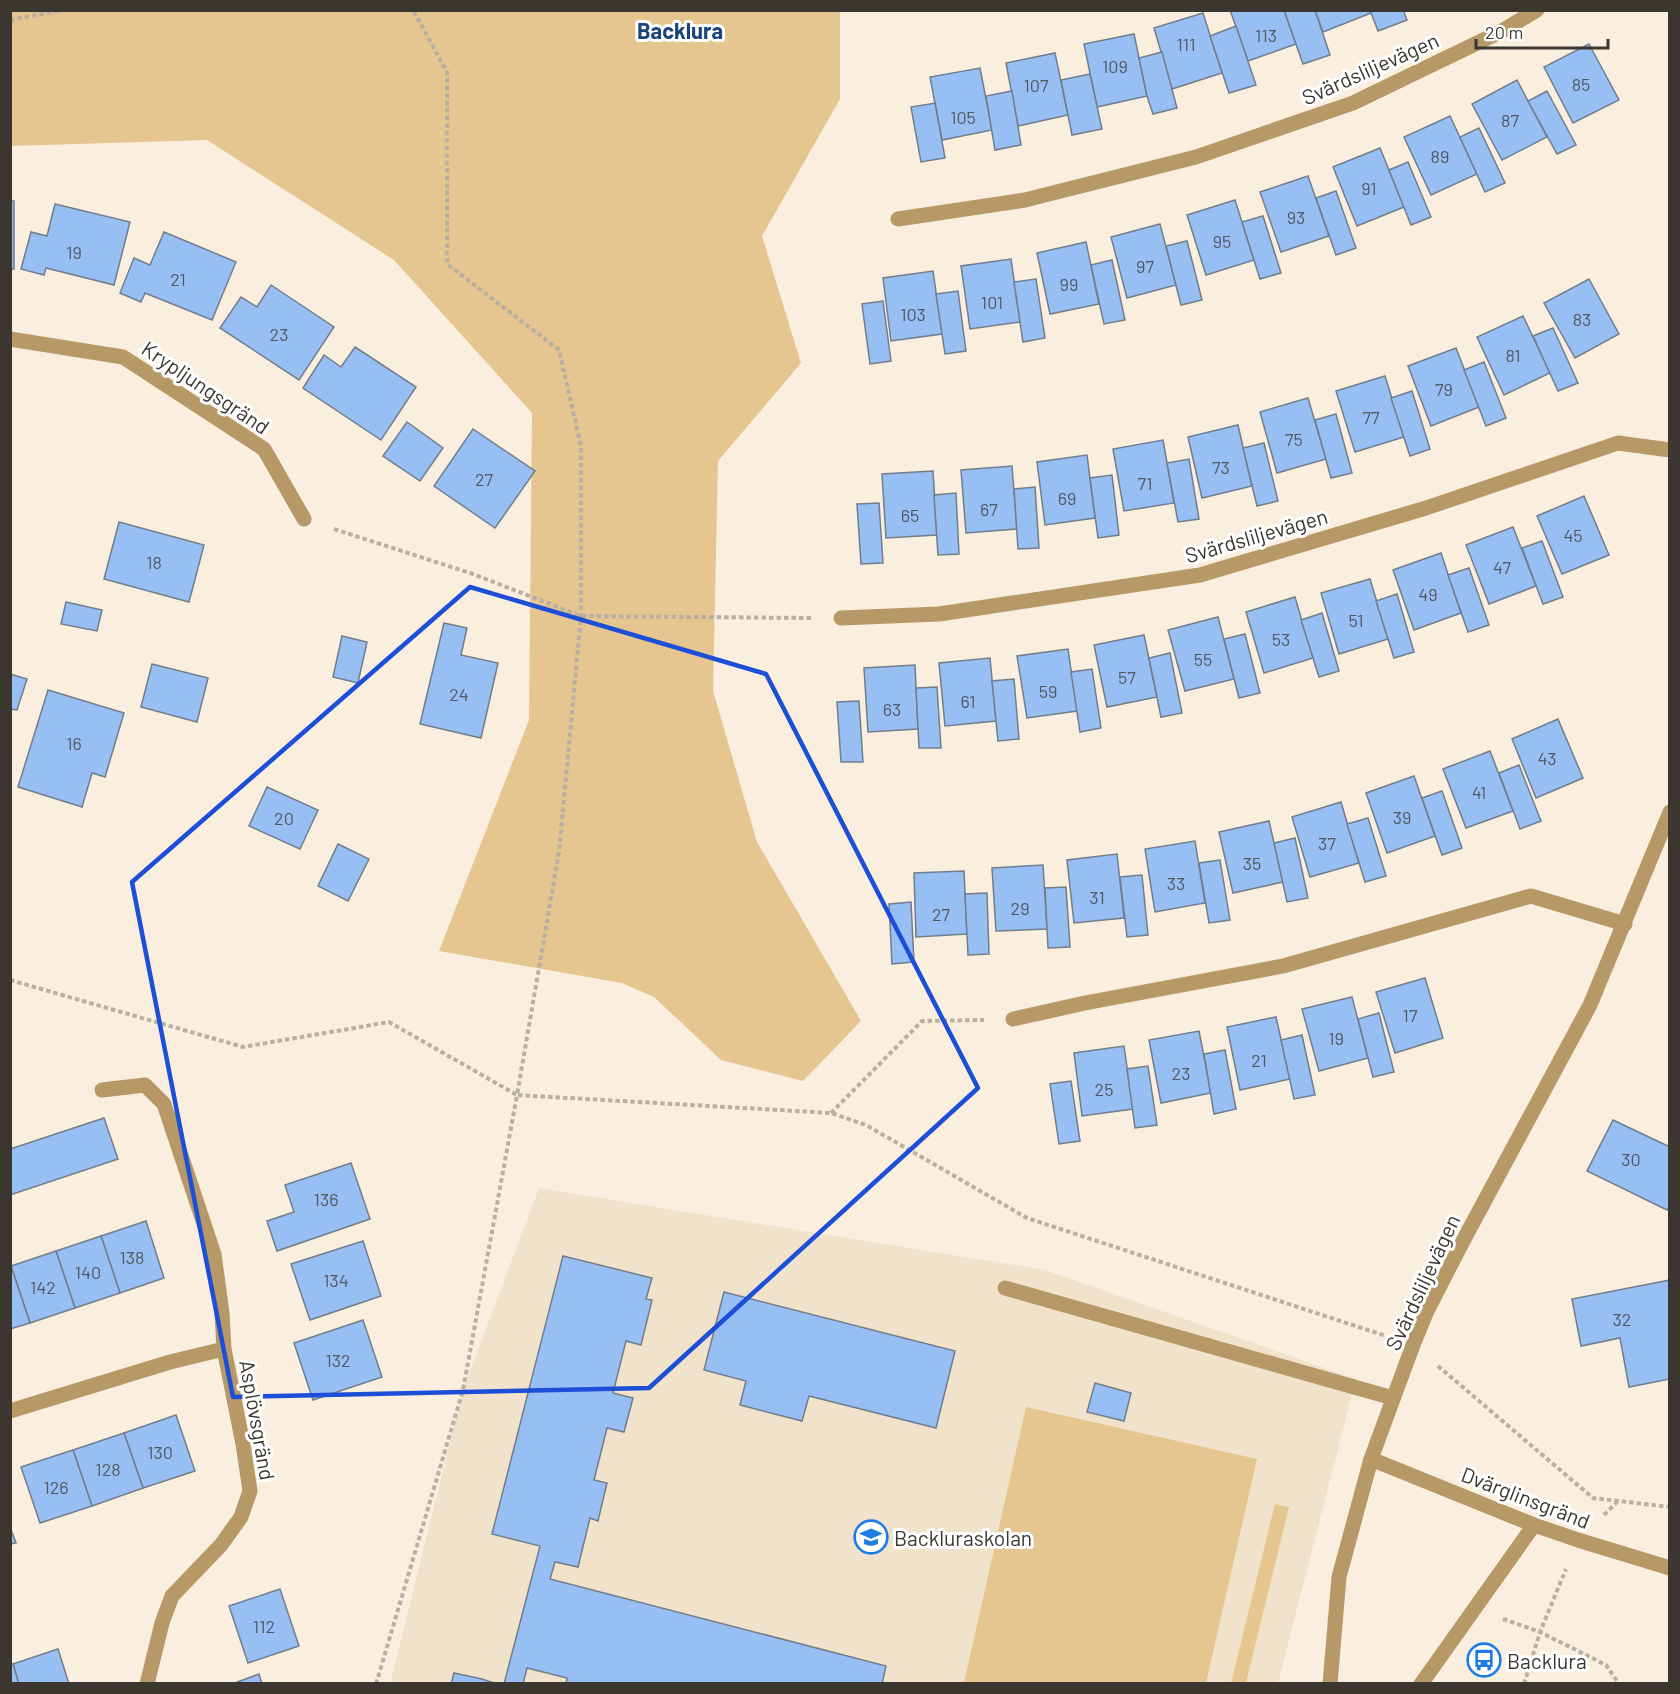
<svg xmlns="http://www.w3.org/2000/svg" width="1680" height="1694" viewBox="0 0 1680 1694" font-family="Barlow,sans-serif">
<rect width="100%" height="100%" fill="#faefde"/>
<!-- built -->
<polygon fill="#f1e3cb" points="539,1188 1045,1270 1356,1379 1278,1683 390,1684 463,1390"/>
<!-- green -->
<g fill="#e5c590">
<polygon points="10,11 840,11 840,99 762,236 801,363 718,461 713,691 757,842 861,1021 803,1081 721,1060 654,997 622,983 439,951 529,720 532,413 394,260 207,140 11,146"/>
<polygon points="1026,1407 1257,1459 1206,1683 964,1683"/>
<polygon points="1275,1504 1289,1507 1246,1683 1231,1683"/>
</g>
<!-- building -->
<g fill="#97bff3" stroke="#727d8c" stroke-width="1.5">
<polygon points="1230,10 1284,10 1296,44 1248,61"/>
<polygon points="1284,10 1315,10 1330,55 1303,64"/>
<polygon points="1315,10 1370,10 1371,13 1323,32"/>
<polygon points="1370,10 1403,10 1407,20 1378,31"/>
<polygon points="1203,13 1222,73 1172,89 1154,28"/>
<polygon points="1236,26 1256,85 1229,93 1210,36"/>
<polygon points="1134,34 1147,96 1097,107 1084,44"/>
<polygon points="1589,44 1619,100 1573,123 1544,67"/>
<polygon points="1162,52 1177,108 1153,114 1147,96 1139,58"/>
<polygon points="1055,53 1068,115 1018,126 1006,63"/>
<polygon points="980,68 992,130 942,140 930,77"/>
<polygon points="1090,74 1102,129 1072,135 1061,80"/>
<polygon points="1517,80 1547,137 1502,160 1472,104"/>
<polygon points="1012,91 1021,145 995,150 986,96"/>
<polygon points="1547,91 1576,145 1557,154 1528,101"/>
<polygon points="935,103 945,158 921,162 911,107"/>
<polygon points="1450,116 1477,174 1431,195 1404,137"/>
<polygon points="1479,128 1505,183 1485,192 1460,137"/>
<polygon points="1380,148 1404,207 1357,226 1333,167"/>
<polygon points="1408,162 1431,217 1411,225 1389,170"/>
<polygon points="1308,176 1329,236 1281,252 1260,192"/>
<polygon points="1336,191 1356,248 1336,255 1316,198"/>
<polygon points="1235,200 1254,260 1206,275 1187,215"/>
<rect x="10" y="201" width="4" height="68"/>
<polygon points="55,204 130,222 114,285 46,268 44,275 21,269 31,232 47,236"/>
<polygon points="1263,216 1281,273 1260,279 1242,222"/>
<polygon points="1160,224 1176,285 1127,298 1111,237"/>
<polygon points="164,232 236,262 212,320 145,293 141,302 120,293 134,258 150,265"/>
<polygon points="1187,241 1202,300 1181,305 1166,246"/>
<polygon points="1086,242 1099,304 1050,314 1037,253"/>
<polygon points="1011,259 1020,322 970,329 961,266"/>
<polygon points="1112,260 1125,320 1104,324 1091,265"/>
<polygon points="933,271 942,334 891,341 883,278"/>
<polygon points="1036,279 1045,338 1023,342 1014,282"/>
<polygon points="1589,279 1619,334 1575,358 1544,303"/>
<polygon points="271,285 334,327 299,380 220,328 241,297 257,307"/>
<polygon points="958,291 966,351 945,354 936,294"/>
<polygon points="883,301 891,361 870,364 862,304"/>
<polygon points="1523,316 1550,373 1504,395 1477,337"/>
<polygon points="1553,328 1578,383 1558,391 1533,336"/>
<polygon points="355,347 416,387 381,440 303,388 324,355 341,367"/>
<polygon points="1456,348 1479,407 1431,426 1408,366"/>
<polygon points="1484,362 1506,418 1486,426 1464,370"/>
<polygon points="1385,376 1404,437 1355,452 1336,391"/>
<polygon points="1412,391 1430,449 1410,456 1391,398"/>
<polygon points="1308,398 1326,459 1277,473 1260,412"/>
<polygon points="1336,414 1352,473 1331,478 1315,420"/>
<polygon points="407,422 443,448 420,481 383,456"/>
<polygon points="1238,425 1252,486 1202,498 1188,437"/>
<polygon points="473,429 535,471 495,528 434,486"/>
<polygon points="1163,440 1174,503 1124,511 1113,449"/>
<polygon points="1264,443 1278,501 1257,506 1243,448"/>
<polygon points="1087,455 1095,518 1045,525 1037,462"/>
<polygon points="1189,459 1199,519 1178,522 1167,463"/>
<polygon points="1012,466 1017,529 966,533 961,470"/>
<polygon points="933,471 937,535 886,538 882,474"/>
<polygon points="1112,475 1119,535 1098,538 1090,478"/>
<polygon points="1035,487 1039,548 1018,549 1014,489"/>
<polygon points="956,493 959,554 938,555 934,495"/>
<polygon points="1584,496 1609,555 1562,574 1537,516"/>
<polygon points="879,503 883,563 861,564 857,504"/>
<polygon points="119,522 204,545 189,602 104,579"/>
<polygon points="1513,527 1536,586 1489,604 1466,545"/>
<polygon points="1542,541 1563,597 1543,604 1522,548"/>
<polygon points="1441,553 1461,613 1414,630 1393,570"/>
<polygon points="1469,568 1489,625 1468,632 1448,575"/>
<polygon points="1370,579 1388,639 1339,654 1321,593"/>
<polygon points="1397,594 1414,652 1394,658 1376,601"/>
<polygon points="1295,597 1313,658 1264,673 1246,612"/>
<polygon points="66,602 102,610 97,631 61,624"/>
<polygon points="1322,613 1339,671 1319,677 1301,620"/>
<polygon points="1218,617 1234,679 1185,691 1168,630"/>
<polygon points="444,623 467,628 461,655 498,663 481,738 420,724"/>
<polygon points="1245,634 1260,693 1239,698 1224,639"/>
<polygon points="1144,635 1157,697 1107,707 1094,645"/>
<polygon points="342,636 367,642 358,683 333,677"/>
<polygon points="1068,649 1077,711 1027,718 1017,656"/>
<polygon points="1170,653 1182,713 1161,717 1149,658"/>
<polygon points="990,658 996,721 945,726 939,663"/>
<polygon points="152,664 208,678 197,722 141,707"/>
<polygon points="915,665 918,729 868,732 864,668"/>
<polygon points="1092,669 1101,728 1080,732 1071,672"/>
<polygon points="10,674 27,679 17,710 10,709"/>
<polygon points="1014,679 1019,739 998,741 992,681"/>
<polygon points="937,687 941,748 919,748 916,688"/>
<polygon points="48,690 124,713 105,777 92,773 82,807 18,787"/>
<polygon points="859,701 863,762 841,762 837,702"/>
<polygon points="1558,719 1583,778 1536,798 1512,739"/>
<polygon points="1490,751 1513,811 1466,828 1443,769"/>
<polygon points="1519,765 1541,821 1520,829 1499,773"/>
<polygon points="1414,776 1435,836 1387,853 1366,793"/>
<polygon points="267,787 318,810 300,849 249,826"/>
<polygon points="1442,791 1462,848 1442,855 1422,798"/>
<polygon points="1341,802 1359,863 1310,877 1292,817"/>
<polygon points="1368,818 1386,876 1365,882 1347,824"/>
<polygon points="1269,821 1283,882 1233,893 1219,832"/>
<polygon points="1295,838 1308,898 1287,902 1274,843"/>
<polygon points="1195,841 1205,903 1155,912 1145,849"/>
<polygon points="338,844 369,859 348,901 318,886"/>
<polygon points="1117,854 1124,918 1074,923 1067,860"/>
<polygon points="1220,860 1230,920 1209,923 1199,863"/>
<polygon points="1043,865 1047,929 996,931 992,868"/>
<polygon points="964,871 967,934 916,937 914,873"/>
<polygon points="1142,875 1148,935 1127,937 1120,877"/>
<polygon points="1066,887 1070,947 1048,948 1045,888"/>
<polygon points="987,893 989,954 968,955 965,894"/>
<polygon points="911,902 914,962 892,964 889,904"/>
<polygon points="1425,978 1443,1038 1395,1053 1376,992"/>
<polygon points="1352,997 1368,1058 1319,1071 1302,1009"/>
<polygon points="1379,1013 1394,1072 1373,1077 1358,1019"/>
<polygon points="1276,1017 1290,1079 1240,1090 1227,1027"/>
<polygon points="1199,1031 1211,1093 1161,1103 1149,1040"/>
<polygon points="1302,1035 1315,1095 1294,1099 1281,1040"/>
<polygon points="1124,1046 1133,1109 1082,1116 1074,1053"/>
<polygon points="1225,1050 1236,1109 1214,1114 1204,1054"/>
<polygon points="1148,1066 1157,1125 1135,1128 1127,1069"/>
<polygon points="1071,1081 1080,1141 1059,1144 1050,1084"/>
<polygon points="104,1118 118,1159 10,1195 10,1149"/>
<polygon points="1613,1120 1670,1147 1670,1205 1667,1210 1587,1171"/>
<polygon points="351,1163 370,1219 277,1251 267,1221 294,1212 285,1185"/>
<polygon points="146,1221 164,1278 120,1293 101,1236"/>
<polygon points="101,1236 120,1293 75,1308 56,1251"/>
<polygon points="363,1241 381,1296 310,1320 291,1264"/>
<polygon points="56,1251 75,1308 30,1323 11,1266"/>
<polygon points="563,1256 652,1278 646,1299 652,1300 641,1345 626,1341 613,1393 633,1398 624,1432 607,1428 594,1480 607,1483 598,1521 590,1518 578,1567 555,1562 550,1579 886,1666 882,1684 566,1684 567,1678 527,1668 523,1684 504,1684 540,1546 492,1534"/>
<polygon points="11,1266 30,1323 10,1329 10,1266"/>
<polygon points="1670,1280 1670,1379 1629,1387 1620,1338 1581,1346 1572,1299"/>
<polygon points="724,1292 955,1351 936,1428 809,1396 802,1421 740,1405 746,1381 704,1370"/>
<polygon points="363,1320 382,1377 313,1400 294,1343"/>
<polygon points="1095,1383 1131,1393 1124,1421 1087,1412"/>
<polygon points="176,1415 195,1471 143,1488 124,1433"/>
<polygon points="124,1433 143,1488 92,1506 73,1450"/>
<polygon points="73,1450 92,1506 40,1523 21,1467"/>
<polygon points="10,1527 16,1543 10,1544"/>
<polygon points="280,1589 299,1646 248,1663 229,1606"/>
<polygon points="58,1649 69,1684 19,1684 13,1664"/>
<polygon points="13,1664 19,1684 10,1684 10,1665"/>
<polygon points="454,1673 482,1679 497,1684 451,1684"/>
<polygon points="259,1674 262,1684 232,1684"/>
</g>
<g fill="none" stroke-linecap="round" stroke-linejoin="round">
<!-- path -->
<g stroke="#b8b0a2" stroke-width="4" stroke-dasharray="4.5 3" stroke-linecap="butt">
<polyline points="10,20 63,10"/>
<polyline points="334,529 473,574 581,616 812,618"/>
<polyline points="10,980 243,1047 389,1022 517,1095 559,852 581,616 581,446 559,350 447,264 447,72 413,10"/>
<polyline points="831,1113 922,1021 984,1020"/>
<polyline points="1438,1366 1593,1498 1670,1507"/>
<polyline points="1604,1515 1618,1501"/>
<polyline points="1503,1619 1540,1632 1606,1665 1619,1684"/>
<polyline points="376,1684 463,1390 517,1095 831,1113 866,1125 1027,1218 1386,1336"/>
<polyline points="1524,1684 1540,1632 1566,1569"/>
</g>
<!-- service -->
<g stroke="#b69967" stroke-width="15">
<polyline points="898,219 1025,200 1196,157 1353,103 1502,31 1537,10"/>
<polyline points="841,618 939,614 1200,575 1426,508 1618,443 1670,450"/>
<polyline points="1013,1019 1085,1003 1283,966 1531,896 1625,924"/>
<polyline points="102,1090 145,1085 164,1104 214,1254 222,1313 224,1349 243,1444 250,1491 241,1517 221,1545 172,1596 162,1623 147,1684"/>
<polyline points="1005,1288 1393,1398"/>
<polyline points="10,1411 170,1362 224,1349"/>
<polyline points="1421,1684 1534,1525"/>
</g>
<!-- minor -->
<g stroke="#b69967" stroke-width="15">
<polyline points="10,339 123,357 264,449 304,519"/>
<polyline points="1371,1459 1534,1525 1578,1540 1670,1568"/>
<polyline points="1330,1684 1339,1577 1371,1459 1413,1345 1427,1311 1463,1241 1590,1005 1670,812"/>
</g>
</g>
<!-- marked area -->
<path fill="none" stroke="#1d4ed8" stroke-width="4.5" stroke-linejoin="round" d="M470 587 766 674 978 1088 649 1388 233 1397 132 882Z"/>
<!-- icons -->
<defs>
<g id="school-ring" transform="scale(1.725)"><circle r="9.5" fill="#fff" stroke="#1e7ce5" stroke-width="1.5"/><path d="M0-5L7-2L0 1L-7-2ZM-4 1L0 2.5L4 1V4Q0 6-4 4Z" fill="#1e7ce5"/></g>
<g id="bus-ring" transform="scale(1.725)"><circle r="9.5" fill="#fff" stroke="#1e7ce5" stroke-width="1.5"/><path d="M-5-6H5V4H4V6H2V4H-2V6H-4V4H-5ZM-3.5-4V0h7V-4ZM-3.5 1.2v1.5H-2V1.2ZM2 1.2v1.5H3.5V1.2Z" fill="#1e7ce5"/></g>
</defs>
<g fill-rule="evenodd">
<use href="#school-ring" x="871" y="1537"/>
<use href="#bus-ring" x="1484" y="1660"/>
</g>
<g text-anchor="middle" dominant-baseline="central" stroke-width="6" stroke-linejoin="round" paint-order="stroke">
<!-- number labels -->
<g font-size="18" fill="#525961">
<text x="1266" y="35">113</text>
<text x="1186" y="44">111</text>
<text x="1115" y="66">109</text>
<text x="1581" y="84">85</text>
<text x="1036" y="85">107</text>
<text x="963" y="117">105</text>
<text x="1510" y="120">87</text>
<text x="1440" y="156">89</text>
<text x="1369" y="188">91</text>
<text x="1296" y="217">93</text>
<text x="1222" y="241">95</text>
<text x="74" y="252">19</text>
<text x="1145" y="266">97</text>
<text x="178" y="279">21</text>
<text x="1069" y="284">99</text>
<text x="992" y="302">101</text>
<text x="913" y="314">103</text>
<text x="1582" y="319">83</text>
<text x="279" y="334">23</text>
<text x="1513" y="355">81</text>
<text x="1444" y="389">79</text>
<text x="1371" y="417">77</text>
<text x="1294" y="439">75</text>
<text x="1221" y="467">73</text>
<text x="484" y="479">27</text>
<text x="1145" y="483">71</text>
<text x="1067" y="498">69</text>
<text x="989" y="509">67</text>
<text x="910" y="515">65</text>
<text x="1573" y="535">45</text>
<text x="154" y="562">18</text>
<text x="1502" y="567">47</text>
<text x="1428" y="594">49</text>
<text x="1356" y="620">51</text>
<text x="1281" y="639">53</text>
<text x="1203" y="659">55</text>
<text x="1127" y="677">57</text>
<text x="1048" y="691">59</text>
<text x="459" y="694">24</text>
<text x="968" y="701">61</text>
<text x="892" y="709">63</text>
<text x="74" y="743">16</text>
<text x="1547" y="758">43</text>
<text x="1479" y="792">41</text>
<text x="1402" y="817">39</text>
<text x="284" y="818">20</text>
<text x="1327" y="843">37</text>
<text x="1252" y="863">35</text>
<text x="1176" y="883">33</text>
<text x="1097" y="897">31</text>
<text x="1020" y="908">29</text>
<text x="941" y="914">27</text>
<text x="1410" y="1015">17</text>
<text x="1336" y="1038">19</text>
<text x="1259" y="1060">21</text>
<text x="1181" y="1073">23</text>
<text x="1104" y="1089">25</text>
<text x="1631" y="1159">30</text>
<text x="326" y="1199">136</text>
<text x="132" y="1257">138</text>
<text x="88" y="1272">140</text>
<text x="336" y="1280">134</text>
<text x="43" y="1287">142</text>
<text x="1622" y="1319">32</text>
<text x="338" y="1360">132</text>
<text x="160" y="1452">130</text>
<text x="108" y="1469">128</text>
<text x="56" y="1487">126</text>
<text x="264" y="1626">112</text>
</g>
<!-- street labels -->
<g font-size="21" fill="#3b3730" stroke="#fff">
<text transform="translate(1370 68) rotate(-24)">Svärdsliljevägen</text>
<text transform="translate(206 387) rotate(34)">Krypljungsgränd</text>
<text transform="translate(1256 535) rotate(-16)">Svärdsliljevägen</text>
<text transform="translate(1422 1282) rotate(-65)">Svärdsliljevägen</text>
<text transform="translate(258 1420) rotate(80)">Asplövsgränd</text>
<text transform="translate(1526 1497) rotate(21)">Dvärglinsgränd</text>
</g>
<!-- poi labels -->
<g font-size="21" fill="#3b3730" stroke="#fff" text-anchor="start">
<text x="894" y="1537">Backluraskolan</text>
<text x="1507" y="1660">Backlura</text>
</g>
<!-- neighbourhood labels -->
<g font-size="22" font-weight="bold" fill="#1a4578" stroke="#fff">
<text x="680" y="30">Backlura</text>
</g>
</g>
<!-- border -->
<rect width="1680" height="1694" fill="none" stroke="#3b3730" stroke-width="24"/>
<!-- scale -->
<path d="M1476 39v9h132v-9" fill="none" stroke="#3b3730" stroke-width="3"/>
<text x="1485" y="39" font-size="18" fill="#3b3730" stroke="#ffffff" stroke-width="4.5" paint-order="stroke">20 m</text>
</svg>
